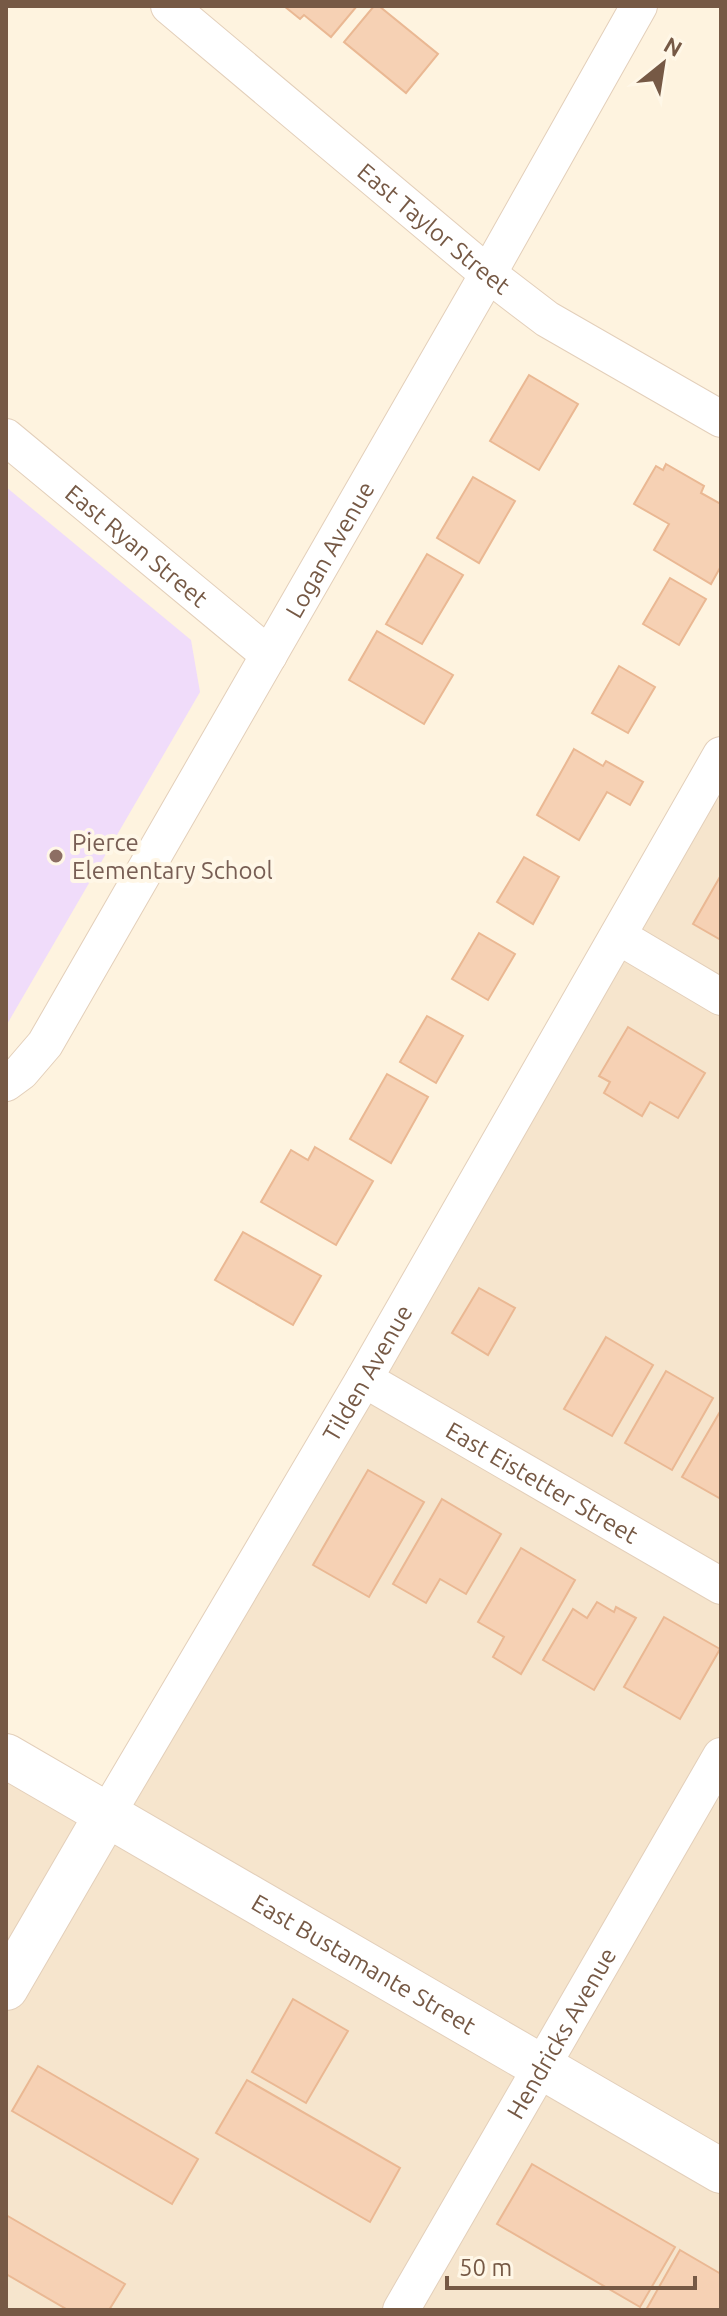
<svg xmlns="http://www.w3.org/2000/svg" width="727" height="2316" viewBox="0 0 727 2316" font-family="Ubuntu,sans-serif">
<rect width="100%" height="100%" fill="#fef3df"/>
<!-- residential -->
<polygon fill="#f6e5cd" points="721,755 721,2310 6,2310 6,1756 106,1814"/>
<!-- education -->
<polygon fill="#f0dcfa" points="6,487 191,640 200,692 6,1026"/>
<!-- building -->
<g fill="#f6d1b4" stroke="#eab893" stroke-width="2">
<polygon points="284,6 357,6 331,37 304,15 300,19"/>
<polygon points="374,6 379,6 438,54 406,93 344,42"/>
<polygon points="529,375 578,404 539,470 490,441"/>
<polygon points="666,464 704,486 701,493 721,504 721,566 711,584 654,550 669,524 634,504 656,466 663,470"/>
<polygon points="473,477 515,501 479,563 437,538"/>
<polygon points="427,554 463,575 422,644 386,624"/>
<polygon points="670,578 706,599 679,645 643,624"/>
<polygon points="377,631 453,675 424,724 349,680"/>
<polygon points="619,666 655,687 628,733 592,713"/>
<polygon points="574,749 603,766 606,761 643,782 630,805 607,792 579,840 537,815"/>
<polygon points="524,857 559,877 533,924 497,902"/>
<polygon points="721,875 721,940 693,924"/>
<polygon points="479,933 515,954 488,1000 452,979"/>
<polygon points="427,1016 463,1036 436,1083 400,1062"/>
<polygon points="628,1027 705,1073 678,1118 650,1102 642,1116 604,1093 610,1082 599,1076"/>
<polygon points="387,1074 428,1097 391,1163 350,1139"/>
<polygon points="315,1147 373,1181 336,1245 261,1202 291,1150 308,1160"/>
<polygon points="243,1232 321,1276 293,1325 215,1280"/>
<polygon points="479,1288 515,1308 488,1355 452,1333"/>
<polygon points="606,1337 653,1365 612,1436 564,1409"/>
<polygon points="666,1371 713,1398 672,1470 625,1443"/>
<polygon points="721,1410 721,1499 682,1477"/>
<polygon points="368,1470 424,1502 369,1597 313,1565"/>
<polygon points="442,1499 501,1534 466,1594 440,1579 426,1603 393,1584"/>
<polygon points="521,1548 575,1580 521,1674 493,1657 504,1637 478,1622"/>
<polygon points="597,1602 614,1612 616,1607 636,1618 594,1690 543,1660 573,1609 587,1618"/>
<polygon points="664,1617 720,1649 680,1719 624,1687"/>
<polygon points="293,1999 348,2031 306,2103 252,2072"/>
<polygon points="38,2066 198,2159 172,2204 12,2111"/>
<polygon points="247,2080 400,2168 370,2222 216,2133"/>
<polygon points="532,2164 675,2247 640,2307 497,2224"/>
<polygon points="6,2215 125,2284 109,2310 68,2310 6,2274"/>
<polygon points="680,2250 721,2274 721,2310 646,2310"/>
</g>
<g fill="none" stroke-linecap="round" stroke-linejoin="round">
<!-- minor casing -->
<g stroke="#e3cfba" stroke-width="38">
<g id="minor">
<path id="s1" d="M169 6 488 274 547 319 721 419"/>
<path id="s2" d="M6 437 269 655"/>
<polyline points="618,936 721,997"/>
<path id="s3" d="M6 1083 21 1072 45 1044 488 274 639 6"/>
<path id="s4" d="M364 1379 721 1586"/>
<path id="s5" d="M107 1814 364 1379 721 755"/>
<path id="s6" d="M401 2310 721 1756"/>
</g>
</g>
<!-- tertiary casing -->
<g stroke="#e3cfba" stroke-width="46">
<g id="tertiary">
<path id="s7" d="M6 1756 721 2171"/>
<polyline points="6,1988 107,1814"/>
</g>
</g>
<!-- minor -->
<use href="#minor" stroke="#fff" stroke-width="36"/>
<!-- tertiary -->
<use href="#tertiary" stroke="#fff" stroke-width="44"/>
</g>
<!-- markers -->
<circle fill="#8d6e63" stroke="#fff7e7" stroke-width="3" cx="56" cy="856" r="8"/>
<g text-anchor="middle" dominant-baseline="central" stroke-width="8" stroke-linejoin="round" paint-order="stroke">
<!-- street labels -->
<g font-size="24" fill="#765945" stroke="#fff7e7">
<text stroke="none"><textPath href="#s1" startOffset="346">East Taylor Street</textPath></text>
<text stroke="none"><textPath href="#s2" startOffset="170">East Ryan Street</textPath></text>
<text stroke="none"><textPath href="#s3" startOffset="626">Logan Avenue</textPath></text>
<text stroke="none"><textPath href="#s5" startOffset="512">Tilden Avenue</textPath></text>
<text stroke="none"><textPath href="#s4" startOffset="206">East Eistetter Street</textPath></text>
<text stroke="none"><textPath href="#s7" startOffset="414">East Bustamante Street</textPath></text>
<text stroke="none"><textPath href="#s6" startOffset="320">Hendricks Avenue</textPath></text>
</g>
<!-- education labels -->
<g font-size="24" fill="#785e54" stroke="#fff7e7" text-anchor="start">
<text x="72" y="842">Pierce<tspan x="72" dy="28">Elementary School</tspan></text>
</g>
</g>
<!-- border -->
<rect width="727" height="2316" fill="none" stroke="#765945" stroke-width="16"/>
<!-- north arrow -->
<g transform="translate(663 64) rotate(30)" stroke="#fff7e7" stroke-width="6" paint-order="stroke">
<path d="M0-6L14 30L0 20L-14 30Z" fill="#765945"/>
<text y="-12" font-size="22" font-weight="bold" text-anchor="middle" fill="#765945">N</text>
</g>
<!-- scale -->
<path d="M447 2276v12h248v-12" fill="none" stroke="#765945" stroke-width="4"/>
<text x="459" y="2276" font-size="24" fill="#765945" stroke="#fff7e7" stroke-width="6" paint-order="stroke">50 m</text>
</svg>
